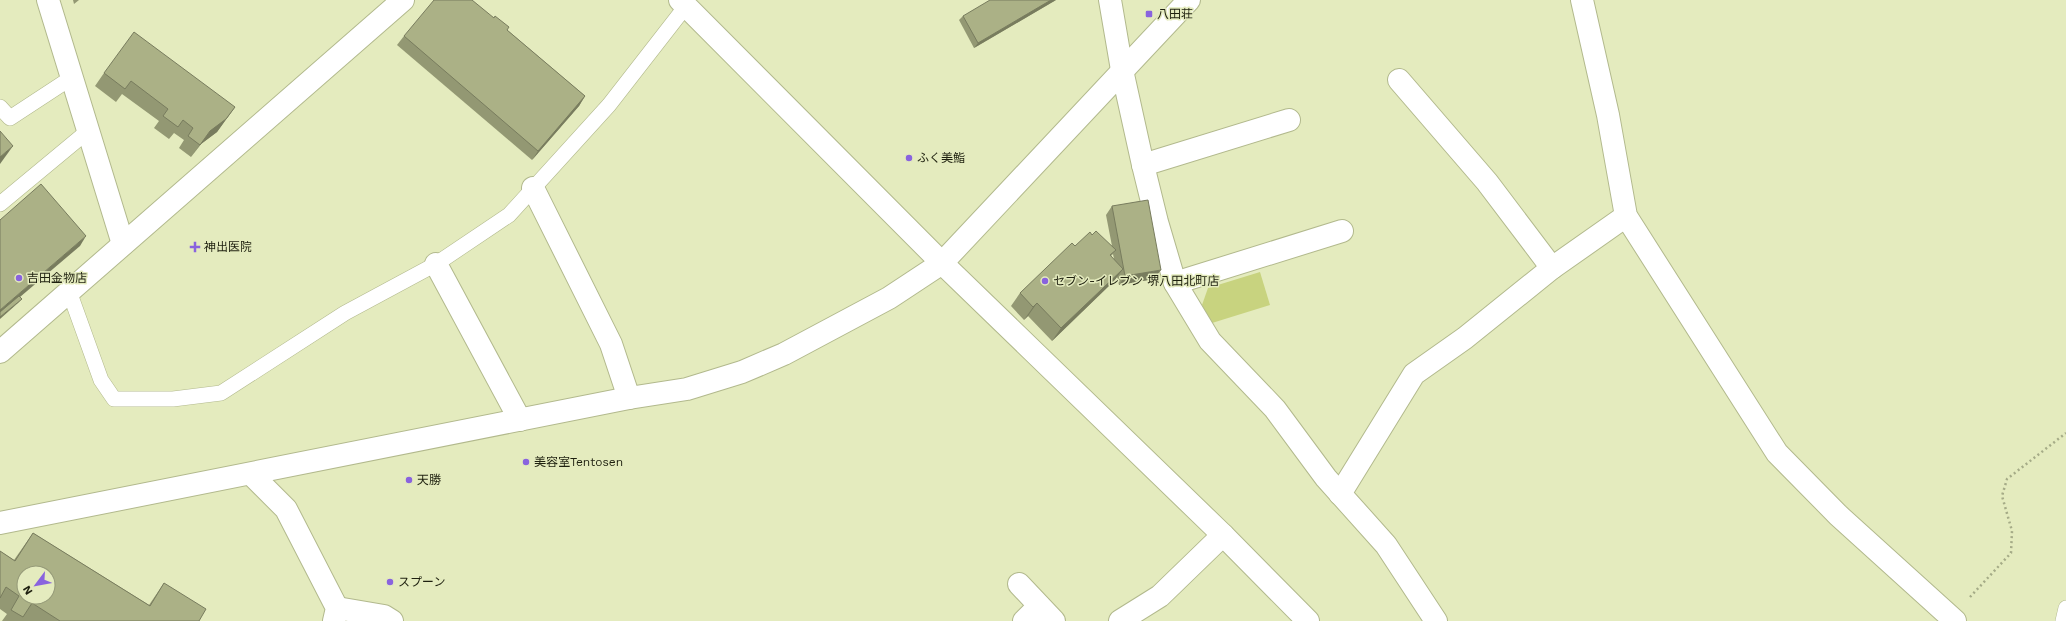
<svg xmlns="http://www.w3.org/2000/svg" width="2066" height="621" viewBox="0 0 2066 621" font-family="'Work Sans','Noto Sans JP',sans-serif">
<rect width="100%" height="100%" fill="#e4ebbe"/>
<!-- green -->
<polygon fill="#c8d37f" points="1260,272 1270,305 1212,323 1202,305 1208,288"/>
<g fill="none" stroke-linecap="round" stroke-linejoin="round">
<!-- lane casing -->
<g stroke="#b2b98d" stroke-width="16">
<g id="lane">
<polyline points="0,107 10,118 71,78"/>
<polyline points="0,204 88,131"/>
<polyline points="69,291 101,380 114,399 173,399 221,393 345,313 436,264 509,215 609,105 686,6"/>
<polyline points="2063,621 2066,608"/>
</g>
</g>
<!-- street casing -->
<g stroke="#b2b98d" stroke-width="24">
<g id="street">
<polyline points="680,0 942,263 1223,535 1308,621"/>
<polyline points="1110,0 1122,70 1143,165 1157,222 1175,283 1210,341 1275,409 1326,478 1386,545 1436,621"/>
<polyline points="1582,0 1608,115 1626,216 1777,453 1838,515 1955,621"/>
<polyline points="1399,80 1487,182 1552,268"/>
<polyline points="1143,165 1289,120"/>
<polyline points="533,188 611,344 629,398"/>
<polyline points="436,264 520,420"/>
<polyline points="1175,283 1342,231"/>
<polyline points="251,474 286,509 337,608 334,621"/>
<polyline points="1340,494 1414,374 1465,338 1552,268 1626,216"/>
<polyline points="1019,584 1054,621"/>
<polyline points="337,608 384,616 392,621"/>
<polyline points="1024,621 1039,606"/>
<polyline points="1120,621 1160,596 1223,535"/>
</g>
</g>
<!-- secondary casing -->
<g stroke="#b2b98d" stroke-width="24">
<g id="secondary">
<polyline points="48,0 123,244"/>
<polyline points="0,352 403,0"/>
<polyline points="0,523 629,398 687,389 742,372 784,354 889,298 942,263 1189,0"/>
</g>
</g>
<!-- path -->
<polyline stroke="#a5ab87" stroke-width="2.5" stroke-dasharray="2 3" stroke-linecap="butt" points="1970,597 2011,553 2012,531 2002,496 2007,479 2066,433"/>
<!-- lane -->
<use href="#lane" stroke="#fff" stroke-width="15"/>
<!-- street -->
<use href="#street" stroke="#fff" stroke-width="22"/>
<!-- secondary -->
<use href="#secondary" stroke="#fff" stroke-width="22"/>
</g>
<!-- wall -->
<g fill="#939873" fill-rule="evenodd">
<polygon points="73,0 79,0 74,4"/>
<polygon points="1056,0 974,48 959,20 963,16"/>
<polygon points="507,30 585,96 579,106 532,160 397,45 404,36"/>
<polygon points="104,73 235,107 217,132 201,144 191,157 179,148 184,140 174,133 169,139 154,128 159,121 122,94 116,102 95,86"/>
<path d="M1112 206 1154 279 1119 285 1117 277 1114 281 1052 341 1028 316 1024 320 1011 306 1020 293 1075 246 1092 235 1112 246 1106 215ZM1113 254 1114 259 1111 256Z"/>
<polygon points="33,533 149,605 164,583 199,621 2,621 7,614 0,609 0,551 14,560"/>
</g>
<!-- shaded-wall -->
<g fill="#787c5e">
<polygon points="1051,0 1056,0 974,48 978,43"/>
<polygon points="585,96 579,106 532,160 538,151"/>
<polygon points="235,107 217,132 201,144 191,157 210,131"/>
<polygon points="13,146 0,164 0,157"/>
<polygon points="86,236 80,246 0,314 0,310"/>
<polygon points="1123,269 1114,281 1052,341 1061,328"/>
<polygon points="1161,270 1154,279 1119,285 1125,276"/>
<polygon points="22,299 18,303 0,319 0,317"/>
<polygon points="1037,303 1028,316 1024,320 1033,307"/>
</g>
<!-- building -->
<g fill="#abb186" stroke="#787c5e" fill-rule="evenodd">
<polygon points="434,0 472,0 494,18 495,16 509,27 507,30 585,96 538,151 404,36"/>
<polygon points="990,0 1051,0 978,43 963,16"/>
<polygon points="134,32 235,107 226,119 210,131 200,145 188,136 193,128 183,120 178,127 163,116 168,109 131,81 125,89 104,73"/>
<polygon points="0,131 13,146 0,157"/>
<polygon points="41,184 86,236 0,310 0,220"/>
<polygon points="1148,200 1161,270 1125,276 1112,206"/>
<polygon points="1096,231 1116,250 1110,255 1123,269 1061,328 1037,303 1033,307 1020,293 1072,243 1075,246 1090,232 1092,235"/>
<polygon points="19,296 22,299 0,317 0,312"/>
<path d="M33 533 150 606 164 583 206 609 199 621H60L32 603 23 617 11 610 19 596 6 587 0 598V551L15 561ZM24 573H48V597H24Z"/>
</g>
<!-- markers -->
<g fill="#8963de" stroke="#e4ebbe" stroke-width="1.5">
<rect x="1145" y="10" width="8" height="8" rx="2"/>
<circle cx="909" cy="158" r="4"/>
<path d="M193 241h4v4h4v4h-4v4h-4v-4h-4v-4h4z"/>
<circle cx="19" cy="278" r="4"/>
<circle cx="1045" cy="281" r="4"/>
<circle cx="526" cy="462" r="4"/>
<circle cx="409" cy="480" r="4"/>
<circle cx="390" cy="582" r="4"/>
</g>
<g text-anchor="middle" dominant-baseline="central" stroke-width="3" stroke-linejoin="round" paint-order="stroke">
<!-- poi labels -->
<g font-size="12" fill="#1e200f" stroke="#e4ebbe" text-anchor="start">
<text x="1157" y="14">八田荘</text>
<text x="917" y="158">ふく美鮨</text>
<text x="204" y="247">神出医院</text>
<text x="27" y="278">吉田金物店</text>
<text x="1053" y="281">セブン-イレブン 堺八田北町店</text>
<text x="534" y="462">美容室Tentosen</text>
<text x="417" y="480">天勝</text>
<text x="398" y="582">スプーン</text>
</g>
</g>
<!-- north arrow -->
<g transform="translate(36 585) rotate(238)"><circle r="19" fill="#e4ebbe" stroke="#959a78"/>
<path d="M0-3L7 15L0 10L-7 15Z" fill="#8963de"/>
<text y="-6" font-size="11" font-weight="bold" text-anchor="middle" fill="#1e200f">N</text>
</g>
</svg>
